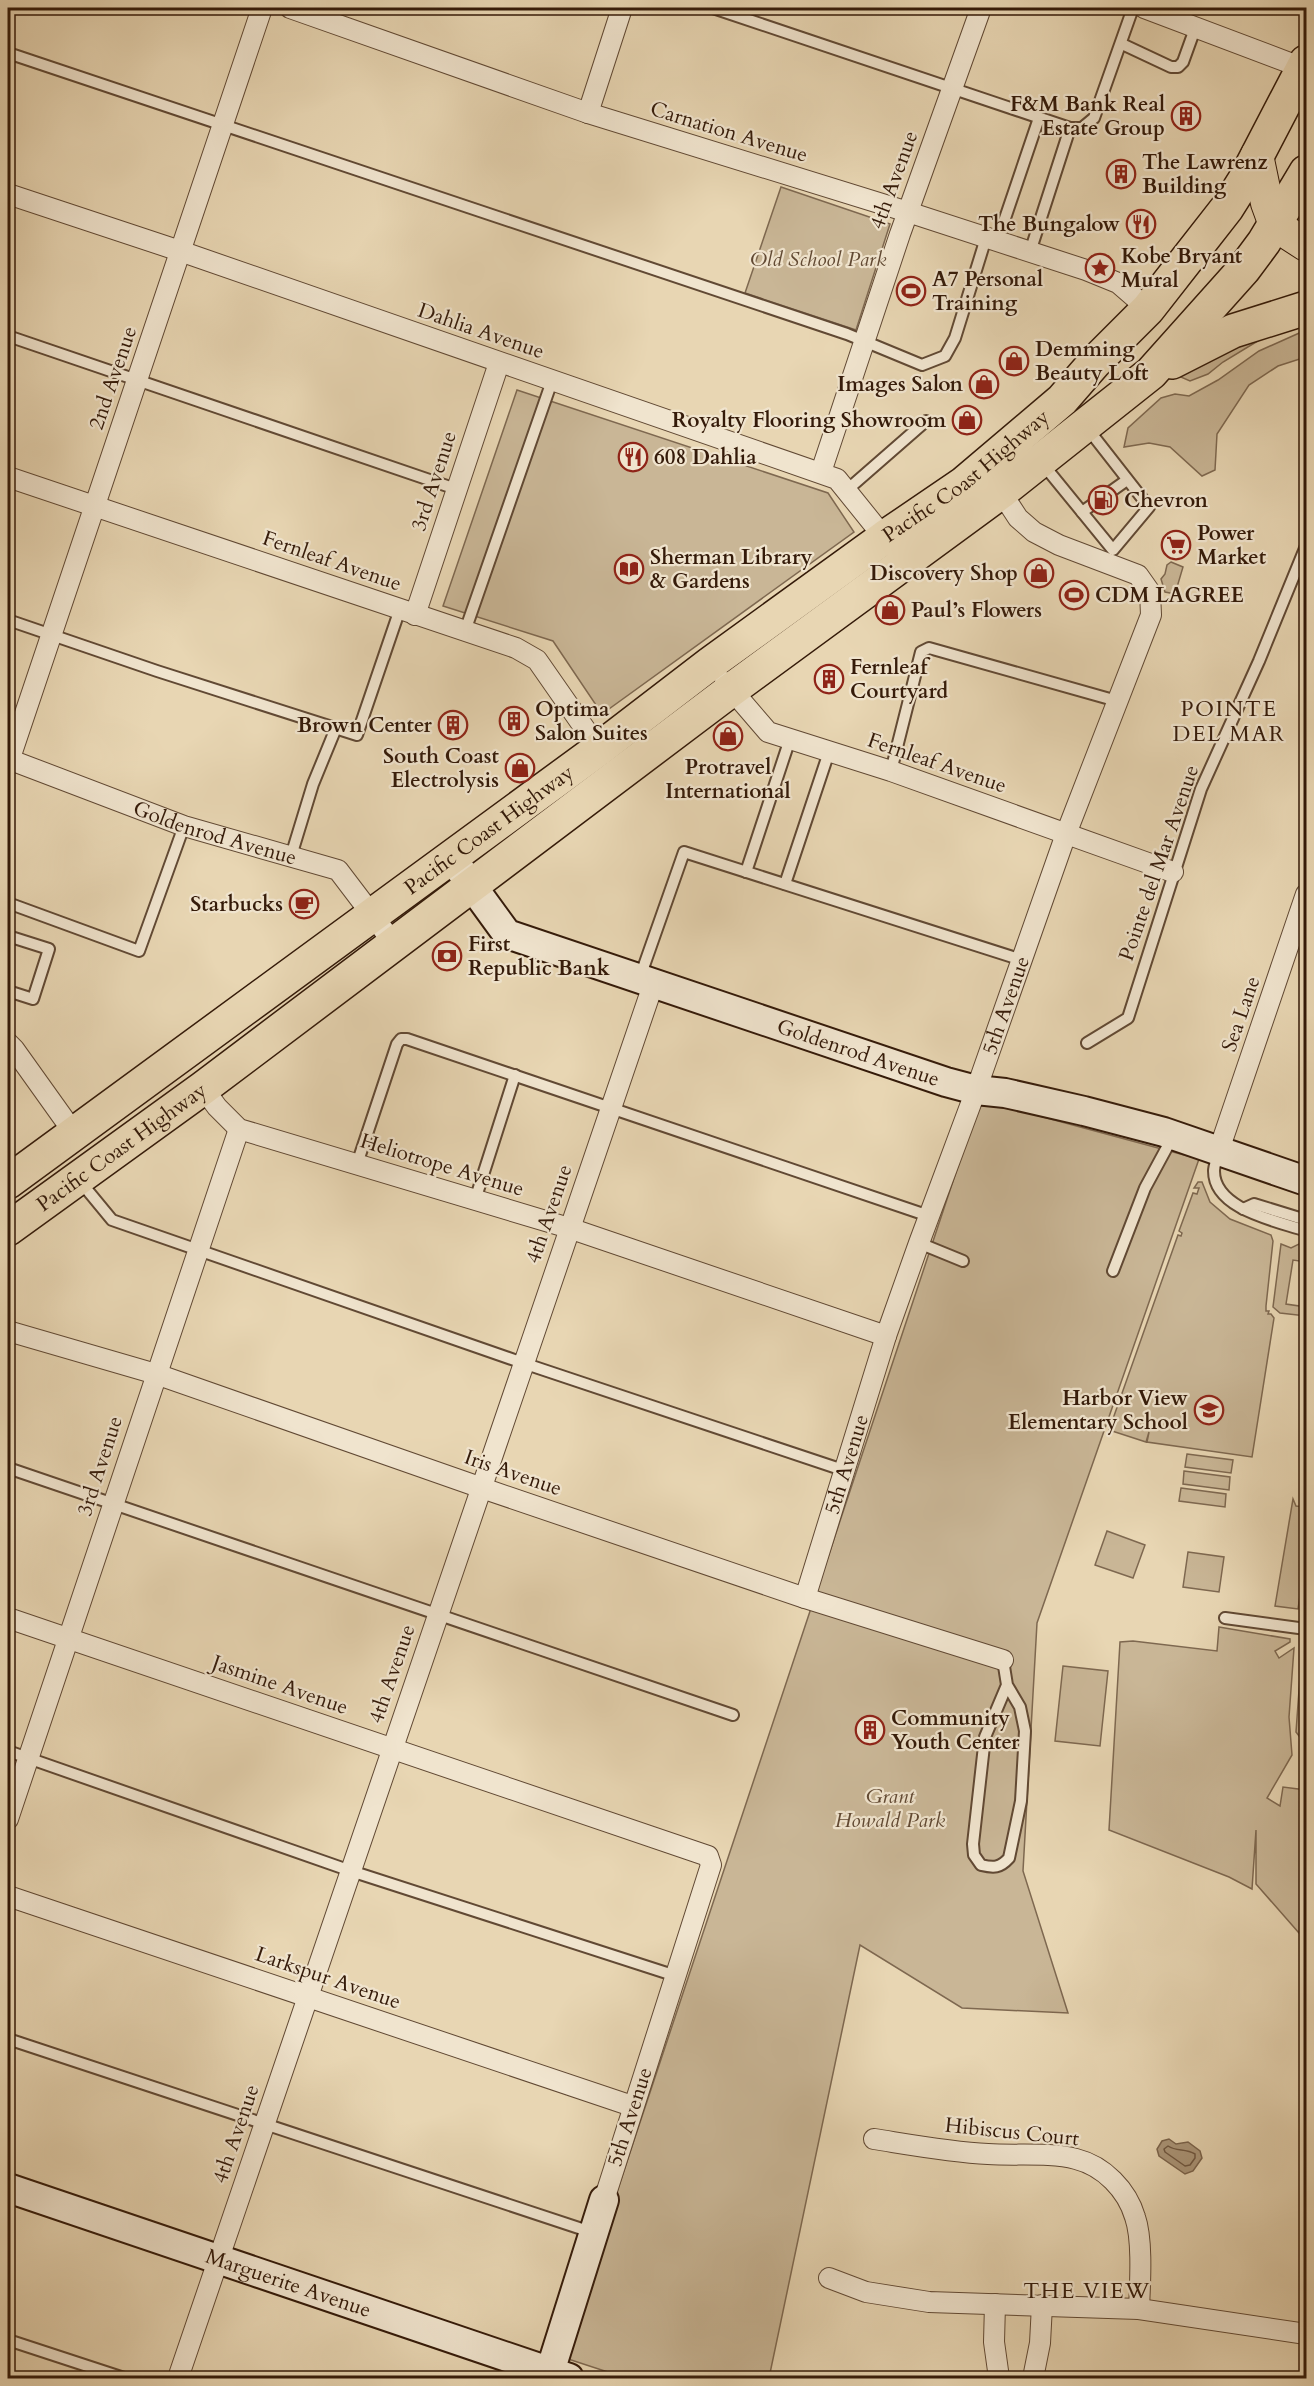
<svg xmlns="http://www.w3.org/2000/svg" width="1314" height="2386" viewBox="0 0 1314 2386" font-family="Cardo,serif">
<rect width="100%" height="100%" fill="#e8d6b3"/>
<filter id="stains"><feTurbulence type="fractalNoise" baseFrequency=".00333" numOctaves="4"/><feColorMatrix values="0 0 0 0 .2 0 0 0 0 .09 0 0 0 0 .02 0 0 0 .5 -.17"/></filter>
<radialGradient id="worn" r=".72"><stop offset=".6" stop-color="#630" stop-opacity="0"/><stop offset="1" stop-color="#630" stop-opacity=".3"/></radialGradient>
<!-- green -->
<g fill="#c9b696" stroke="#7e6850" stroke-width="1.5">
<polygon points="781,187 890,224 856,330 745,293"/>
<polygon points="1306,330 1306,357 1278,366 1249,385 1217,434 1215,470 1202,476 1170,447 1149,443 1124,447 1128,428 1161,398 1175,394 1189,396 1218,380 1259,351"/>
<polygon points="1261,339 1223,362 1208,374 1190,381 1176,375 1222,347"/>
<polygon points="517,390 828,493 854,532 602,714 553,641 443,606"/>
<polygon points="1171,562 1183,567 1175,594 1165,592 1161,579 1165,574 1167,565"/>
<polygon points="980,1100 1199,1159 1037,1623 1023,1871 1068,2013 962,2008 860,1945 769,2378 626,2378 562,2357"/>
<polygon points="1198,1182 1202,1182 1210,1202 1230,1219 1271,1235 1273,1241 1266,1306 1266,1311 1269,1311 1268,1314 1271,1314 1274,1318 1252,1457 1147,1442 1149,1432 1146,1442 1109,1430 1178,1235 1181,1236 1182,1233 1179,1231 1193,1193 1197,1194 1199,1188 1194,1188"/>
<polygon points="1281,1244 1291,1248 1301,1243 1306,1246 1306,1262 1293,1260 1286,1304 1306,1307 1306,1316 1280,1313 1273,1307"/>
<polygon points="1187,1454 1233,1460 1231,1473 1185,1467"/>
<polygon points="1184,1471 1230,1477 1229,1490 1183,1484"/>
<polygon points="1181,1488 1226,1494 1225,1507 1179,1501"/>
<polygon points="1306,1498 1306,1555 1298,1609 1275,1606 1293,1499 1296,1506 1305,1507"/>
<polygon points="1107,1531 1145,1545 1133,1578 1095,1565"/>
<polygon points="1188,1552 1224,1557 1219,1592 1183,1587"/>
<polygon points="1219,1627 1290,1639 1290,1642 1275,1651 1279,1658 1294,1648 1289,1717 1292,1755 1267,1798 1280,1806 1283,1787 1306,1790 1306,1941 1256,1884 1256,1830 1252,1889 1229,1877 1109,1830 1120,1642 1133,1641 1217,1651"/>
<polygon points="1306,1647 1306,1733 1302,1740 1296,1732 1302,1649"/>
<polygon points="1063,1666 1108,1671 1100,1746 1055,1741"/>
</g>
<!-- water -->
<polygon fill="#ab9679" stroke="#7b644c" stroke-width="1.5" points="1169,2139 1176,2144 1188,2142 1200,2151 1202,2158 1193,2171 1185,2174 1159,2156 1157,2149 1162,2141"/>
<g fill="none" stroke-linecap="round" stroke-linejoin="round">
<!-- shore -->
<path stroke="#705841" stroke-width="1.5" d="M1168 2146C1177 2152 1185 2148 1195 2154V2158L1190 2165 1185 2166 1165 2152 1164 2149Z"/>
<!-- lane casing -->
<g stroke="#614934" stroke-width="14">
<g id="lane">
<polyline points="713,8 1070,128 1082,128 1094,118 1133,8"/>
<polyline points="1122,44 1171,67 1178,67 1183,62 1196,26"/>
<polyline points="8,53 847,334 922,365 945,356 955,338 986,238"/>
<polyline points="997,242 1039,118"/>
<polyline points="1030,252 1070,128"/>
<polyline points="8,336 456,489"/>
<polyline points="1042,463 1113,550 1149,507 1088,429"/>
<polyline points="847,490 926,421"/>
<polyline points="1082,512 1127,480"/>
<polyline points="8,620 157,671 357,735 400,609"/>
<polyline points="465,631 552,381"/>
<polyline points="891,771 921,652 929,648 1117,701"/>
<polyline points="291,856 313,784 336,728"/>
<polyline points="746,872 790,739"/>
<polyline points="785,884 829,752"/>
<polyline points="8,903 139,951 184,826"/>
<polyline points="8,936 49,949 33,999 8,991"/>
<polyline points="640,977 684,852 1022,960"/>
<polyline points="1087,1043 1128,1018 1201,789 1259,661 1306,546"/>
<path d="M1218 1153C1217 1159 1214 1166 1214 1171 1214 1210 1278 1221 1306 1231"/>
<polyline points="357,1164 397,1044 401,1039 407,1039 929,1216"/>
<polyline points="79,1180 112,1220 523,1363 843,1470"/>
<polyline points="475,1200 515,1075"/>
<polyline points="1243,1209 1254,1204 1306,1220"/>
<polyline points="919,1243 963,1261"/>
<polyline points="1113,1271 1145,1188 1172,1138"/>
<polyline points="8,1468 733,1715"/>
<polyline points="1225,1618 1306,1629"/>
<path d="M1003 1660 1007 1685 1020 1707 1025 1731 1021 1801 1009 1858C1000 1868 994 1868 981 1865L974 1855 973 1844 985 1737 1007 1685"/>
<polyline points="8,1751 351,1871 676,1976"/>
<polyline points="8,2039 594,2233"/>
<polyline points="8,2340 124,2378"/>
</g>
</g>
<!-- street casing -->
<g stroke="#614934" stroke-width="22">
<g id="street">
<polyline points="290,8 588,113 908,212 1086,270 1118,283 1148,309"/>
<polyline points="1144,8 1303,68"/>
<polyline points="588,113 622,8"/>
<polyline points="8,194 180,251 837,479 891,546"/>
<polyline points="821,472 900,234 981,8"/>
<polyline points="8,477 516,648 537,660 599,749"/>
<polyline points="415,615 499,363"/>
<polyline points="725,682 768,732 891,771 1173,872"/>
<path id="s1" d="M8 759 184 826 338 870 395 945"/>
<polyline points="8,764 262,8"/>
<polyline points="8,1043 14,1049 74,1133"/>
<polyline points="203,1088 217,1107 239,1129 569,1228 886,1336"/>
<polyline points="1219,1150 1306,894"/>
<polyline points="8,1331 156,1374 482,1488 805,1598 1003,1660"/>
<path id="s2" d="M805 1598 886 1336 919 1243 976 1090 1066 834 1151 615 1150 592 1138 575 1059 545 1034 532 1018 518 1001 492"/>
<polyline points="8,1618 708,1856 711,1865 604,2200"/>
<polyline points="8,1819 239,1129"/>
<polyline points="8,1896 632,2106"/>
<path d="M874 2139C912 2145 950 2152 988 2154 1015 2156 1050 2152 1076 2159 1104 2166 1127 2190 1135 2217 1143 2240 1140 2284 1139 2309"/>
<polyline points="829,2278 866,2292 929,2302 1139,2309 1306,2334"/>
<polyline points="995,2304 994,2342 999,2378"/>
<polyline points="178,2378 653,985"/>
<polyline points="1033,2378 1040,2343 1042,2305"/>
</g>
</g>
<!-- secondary casing -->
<g stroke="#341a09" stroke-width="32">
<g id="secondary">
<path id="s3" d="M451 857 507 934 946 1082 976 1090 1005 1093 1084 1111 1164 1132 1306 1181"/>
<path id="s4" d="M8 2188 569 2378"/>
<polyline points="548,2378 604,2200"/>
</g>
</g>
<!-- primary casing -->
<g stroke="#341a09" stroke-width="34">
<polyline id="primary" points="1257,155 1267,203 1275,225 1306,245"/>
</g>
<!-- highway casing -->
<g stroke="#341a09" stroke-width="36">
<g id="highway">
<polyline points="1172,362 1233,331 1306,308"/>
<path id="s5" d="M8 1182 599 749 711 663 885 537 963 484 1062 400 1095 362 1148 309 1227 208 1244 181 1306 62"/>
<path id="s6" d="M8 1229 203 1088 731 690 1001 492 1151 373 1244 269 1264 242 1306 172"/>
</g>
</g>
<!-- lane -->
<use href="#lane" stroke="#f0e4ce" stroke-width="10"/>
<!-- street -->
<use href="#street" stroke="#f0e4ce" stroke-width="20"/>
<!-- secondary -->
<use href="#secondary" stroke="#f0e4ce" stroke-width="28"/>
<!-- primary -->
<use href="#primary" stroke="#e8d6b3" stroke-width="32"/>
<!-- highway -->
<use href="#highway" stroke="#e8d6b3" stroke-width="33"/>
</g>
<!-- icons -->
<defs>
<g id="building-ring" transform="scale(1.5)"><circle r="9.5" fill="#f0e4ce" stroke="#8f2418" stroke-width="1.5"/><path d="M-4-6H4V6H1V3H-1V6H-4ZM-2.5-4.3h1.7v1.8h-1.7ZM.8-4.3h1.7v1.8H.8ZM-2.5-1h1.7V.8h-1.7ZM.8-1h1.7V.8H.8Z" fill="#8f2418"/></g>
<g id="restaurant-ring" transform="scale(1.5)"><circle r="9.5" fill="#f0e4ce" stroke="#8f2418" stroke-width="1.5"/><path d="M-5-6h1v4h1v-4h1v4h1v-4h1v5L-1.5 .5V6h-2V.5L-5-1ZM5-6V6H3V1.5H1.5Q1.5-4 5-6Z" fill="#8f2418"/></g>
<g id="sight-ring" transform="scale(1.5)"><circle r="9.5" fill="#f0e4ce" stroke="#8f2418" stroke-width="1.5"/><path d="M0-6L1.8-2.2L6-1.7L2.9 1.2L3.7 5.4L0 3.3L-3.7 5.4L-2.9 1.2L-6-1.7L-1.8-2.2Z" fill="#8f2418"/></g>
<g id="stadium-ring" transform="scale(1.5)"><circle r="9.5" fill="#f0e4ce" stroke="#8f2418" stroke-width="1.5"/><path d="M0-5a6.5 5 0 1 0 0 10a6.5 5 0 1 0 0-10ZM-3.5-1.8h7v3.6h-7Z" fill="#8f2418"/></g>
<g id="shop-ring" transform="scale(1.5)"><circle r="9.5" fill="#f0e4ce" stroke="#8f2418" stroke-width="1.5"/><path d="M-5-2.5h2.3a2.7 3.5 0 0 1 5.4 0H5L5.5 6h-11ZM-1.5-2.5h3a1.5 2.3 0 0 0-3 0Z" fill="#8f2418"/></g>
<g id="fuel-ring" transform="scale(1.5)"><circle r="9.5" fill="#f0e4ce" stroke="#8f2418" stroke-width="1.5"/><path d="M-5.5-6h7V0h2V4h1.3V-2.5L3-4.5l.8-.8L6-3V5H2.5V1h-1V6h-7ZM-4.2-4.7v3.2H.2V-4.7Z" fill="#8f2418"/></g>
<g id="supermarket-ring" transform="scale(1.5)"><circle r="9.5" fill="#f0e4ce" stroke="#8f2418" stroke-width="1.5"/><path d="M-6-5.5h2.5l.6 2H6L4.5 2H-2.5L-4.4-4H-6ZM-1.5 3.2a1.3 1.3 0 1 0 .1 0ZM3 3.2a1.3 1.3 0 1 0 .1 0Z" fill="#8f2418"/></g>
<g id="library-ring" transform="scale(1.5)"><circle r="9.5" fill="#f0e4ce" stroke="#8f2418" stroke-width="1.5"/><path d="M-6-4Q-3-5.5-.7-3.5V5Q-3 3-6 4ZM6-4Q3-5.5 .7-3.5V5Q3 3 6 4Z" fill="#8f2418"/></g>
<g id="cafe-ring" transform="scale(1.5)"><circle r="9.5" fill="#f0e4ce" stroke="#8f2418" stroke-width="1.5"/><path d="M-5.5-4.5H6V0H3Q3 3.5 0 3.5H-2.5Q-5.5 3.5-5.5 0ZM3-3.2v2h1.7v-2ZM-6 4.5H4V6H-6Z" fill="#8f2418"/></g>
<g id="bank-ring" transform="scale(1.5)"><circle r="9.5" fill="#f0e4ce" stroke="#8f2418" stroke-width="1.5"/><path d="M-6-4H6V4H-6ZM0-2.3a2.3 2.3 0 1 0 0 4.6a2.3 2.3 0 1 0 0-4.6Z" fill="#8f2418"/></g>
<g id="school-ring" transform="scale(1.5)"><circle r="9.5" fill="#f0e4ce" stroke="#8f2418" stroke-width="1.5"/><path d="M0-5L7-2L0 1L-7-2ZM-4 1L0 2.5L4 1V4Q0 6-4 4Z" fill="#8f2418"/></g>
</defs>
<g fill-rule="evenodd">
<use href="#building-ring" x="1186" y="116"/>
<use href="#building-ring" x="1121" y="174"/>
<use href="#restaurant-ring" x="1141" y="224"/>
<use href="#sight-ring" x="1100" y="268"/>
<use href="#stadium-ring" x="911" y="291"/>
<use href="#shop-ring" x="1014" y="361"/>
<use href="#shop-ring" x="984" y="384"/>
<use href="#shop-ring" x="967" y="420"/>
<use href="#restaurant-ring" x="633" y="457"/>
<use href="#fuel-ring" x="1103" y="500"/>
<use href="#supermarket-ring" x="1176" y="545"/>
<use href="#library-ring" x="629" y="569"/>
<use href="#shop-ring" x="1039" y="573"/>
<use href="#stadium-ring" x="1074" y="595"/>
<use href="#shop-ring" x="890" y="610"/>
<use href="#building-ring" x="829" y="679"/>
<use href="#building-ring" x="514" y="721"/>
<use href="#building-ring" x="453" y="725"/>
<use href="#shop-ring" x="728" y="736"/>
<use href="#shop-ring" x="520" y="768"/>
<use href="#cafe-ring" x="304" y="904"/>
<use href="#bank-ring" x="447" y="956"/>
<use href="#school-ring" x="1209" y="1410"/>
<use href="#building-ring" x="870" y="1730"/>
</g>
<g text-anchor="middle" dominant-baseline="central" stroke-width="4.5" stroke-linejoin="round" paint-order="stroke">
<!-- poi labels -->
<g font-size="21" font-weight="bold" fill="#341a09" stroke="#f0e4ce" text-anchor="start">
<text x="1165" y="104" text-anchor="end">F&amp;M Bank Real<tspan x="1165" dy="24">Estate Group</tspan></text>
<text x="1142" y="162">The Lawrenz<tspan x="1142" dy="24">Building</tspan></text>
<text x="1120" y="224" text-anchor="end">The Bungalow</text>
<text x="1121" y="256">Kobe Bryant<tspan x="1121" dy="24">Mural</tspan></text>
<text x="932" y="279">A7 Personal<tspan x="932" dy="24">Training</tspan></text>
<text x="1035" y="349">Demming<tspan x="1035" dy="24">Beauty Loft</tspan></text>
<text x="963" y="384" text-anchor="end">Images Salon</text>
<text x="946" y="420" text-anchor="end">Royalty Flooring Showroom</text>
<text x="654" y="457">608 Dahlia</text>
<text x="1124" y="500">Chevron</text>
<text x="1197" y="533">Power<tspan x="1197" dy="24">Market</tspan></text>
<text x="650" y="557">Sherman Library<tspan x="650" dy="24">&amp; Gardens</tspan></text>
<text x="1018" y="573" text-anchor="end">Discovery Shop</text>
<text x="1095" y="595">CDM LAGREE</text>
<text x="911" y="610">Paul’s Flowers</text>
<text x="850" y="667">Fernleaf<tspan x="850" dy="24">Courtyard</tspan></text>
<text x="535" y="709">Optima<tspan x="535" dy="24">Salon Suites</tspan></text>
<text x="432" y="725" text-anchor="end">Brown Center</text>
<text x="499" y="756" text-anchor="end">South Coast<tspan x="499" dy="24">Electrolysis</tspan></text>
<text x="728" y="767" text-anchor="middle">Protravel<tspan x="728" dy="24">International</tspan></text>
<text x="283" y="904" text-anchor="end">Starbucks</text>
<text x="468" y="944">First<tspan x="468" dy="24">Republic Bank</tspan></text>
<text x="1188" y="1398" text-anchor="end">Harbor View<tspan x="1188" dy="24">Elementary School</tspan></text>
<text x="891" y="1718">Community<tspan x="891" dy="24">Youth Center</tspan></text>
</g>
<!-- street labels -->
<g font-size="21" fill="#341a09" stroke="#f0e4ce">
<text transform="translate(729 132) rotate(17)">Carnation Avenue</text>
<text transform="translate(894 180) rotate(-70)">4th Avenue</text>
<text transform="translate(481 331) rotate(19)">Dahlia Avenue</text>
<text transform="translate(113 378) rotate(-71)">2nd Avenue</text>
<text stroke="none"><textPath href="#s5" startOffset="1190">Pacific Coast Highway</textPath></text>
<text transform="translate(434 481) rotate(-72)">3rd Avenue</text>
<text transform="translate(332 561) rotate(19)">Fernleaf Avenue</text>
<text transform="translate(937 763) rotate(19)">Fernleaf Avenue</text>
<text stroke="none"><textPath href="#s5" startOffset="596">Pacific Coast Highway</textPath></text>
<text stroke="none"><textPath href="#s1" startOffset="220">Goldenrod Avenue</textPath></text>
<text transform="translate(1159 863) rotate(-71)">Pointe del Mar Avenue</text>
<text stroke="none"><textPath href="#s2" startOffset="626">5th Avenue</textPath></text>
<text transform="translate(1241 1014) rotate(-71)">Sea Lane</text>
<text stroke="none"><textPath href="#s3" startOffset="466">Goldenrod Avenue</textPath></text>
<text stroke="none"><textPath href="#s6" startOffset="140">Pacific Coast Highway</textPath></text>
<text transform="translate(442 1165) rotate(17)">Heliotrope Avenue</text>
<text transform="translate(549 1214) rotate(-71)">4th Avenue</text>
<text stroke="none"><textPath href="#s2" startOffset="140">5th Avenue</textPath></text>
<text transform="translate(100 1466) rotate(-72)">3rd Avenue</text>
<text transform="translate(513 1473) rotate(19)">Iris Avenue</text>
<text transform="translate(392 1674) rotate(-71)">4th Avenue</text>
<text transform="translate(280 1685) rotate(19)">Jasmine Avenue</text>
<text transform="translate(328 1978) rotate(19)">Larkspur Avenue</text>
<text transform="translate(630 2117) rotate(-72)">5th Avenue</text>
<text transform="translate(1012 2132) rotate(6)">Hibiscus Court</text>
<text transform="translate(236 2134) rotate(-71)">4th Avenue</text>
<text stroke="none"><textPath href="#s4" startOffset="296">Marguerite Avenue</textPath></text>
</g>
<!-- park labels -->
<g font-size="21" font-style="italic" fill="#614933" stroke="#f0e4ce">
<text x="818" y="259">Old School Park</text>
<text x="890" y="1796">Grant<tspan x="890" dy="24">Howald Park</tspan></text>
</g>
<!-- neighbourhood labels -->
<g font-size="22" letter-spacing="1.5" fill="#341a09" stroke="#f0e4ce">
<text x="1229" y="709">POINTE<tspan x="1229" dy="25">DEL MAR</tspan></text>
<text x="1087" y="2291">THE VIEW</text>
</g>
</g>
<!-- margin -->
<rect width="1314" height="2386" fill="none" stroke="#e8d6b3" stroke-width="30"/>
<rect x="9" y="9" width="1296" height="2368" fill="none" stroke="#341a09" stroke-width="3"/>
<rect x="15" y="15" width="1284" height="2356" fill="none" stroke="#341a09" stroke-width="1.5"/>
<rect width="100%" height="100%" filter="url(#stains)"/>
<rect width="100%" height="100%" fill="url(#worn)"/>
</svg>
